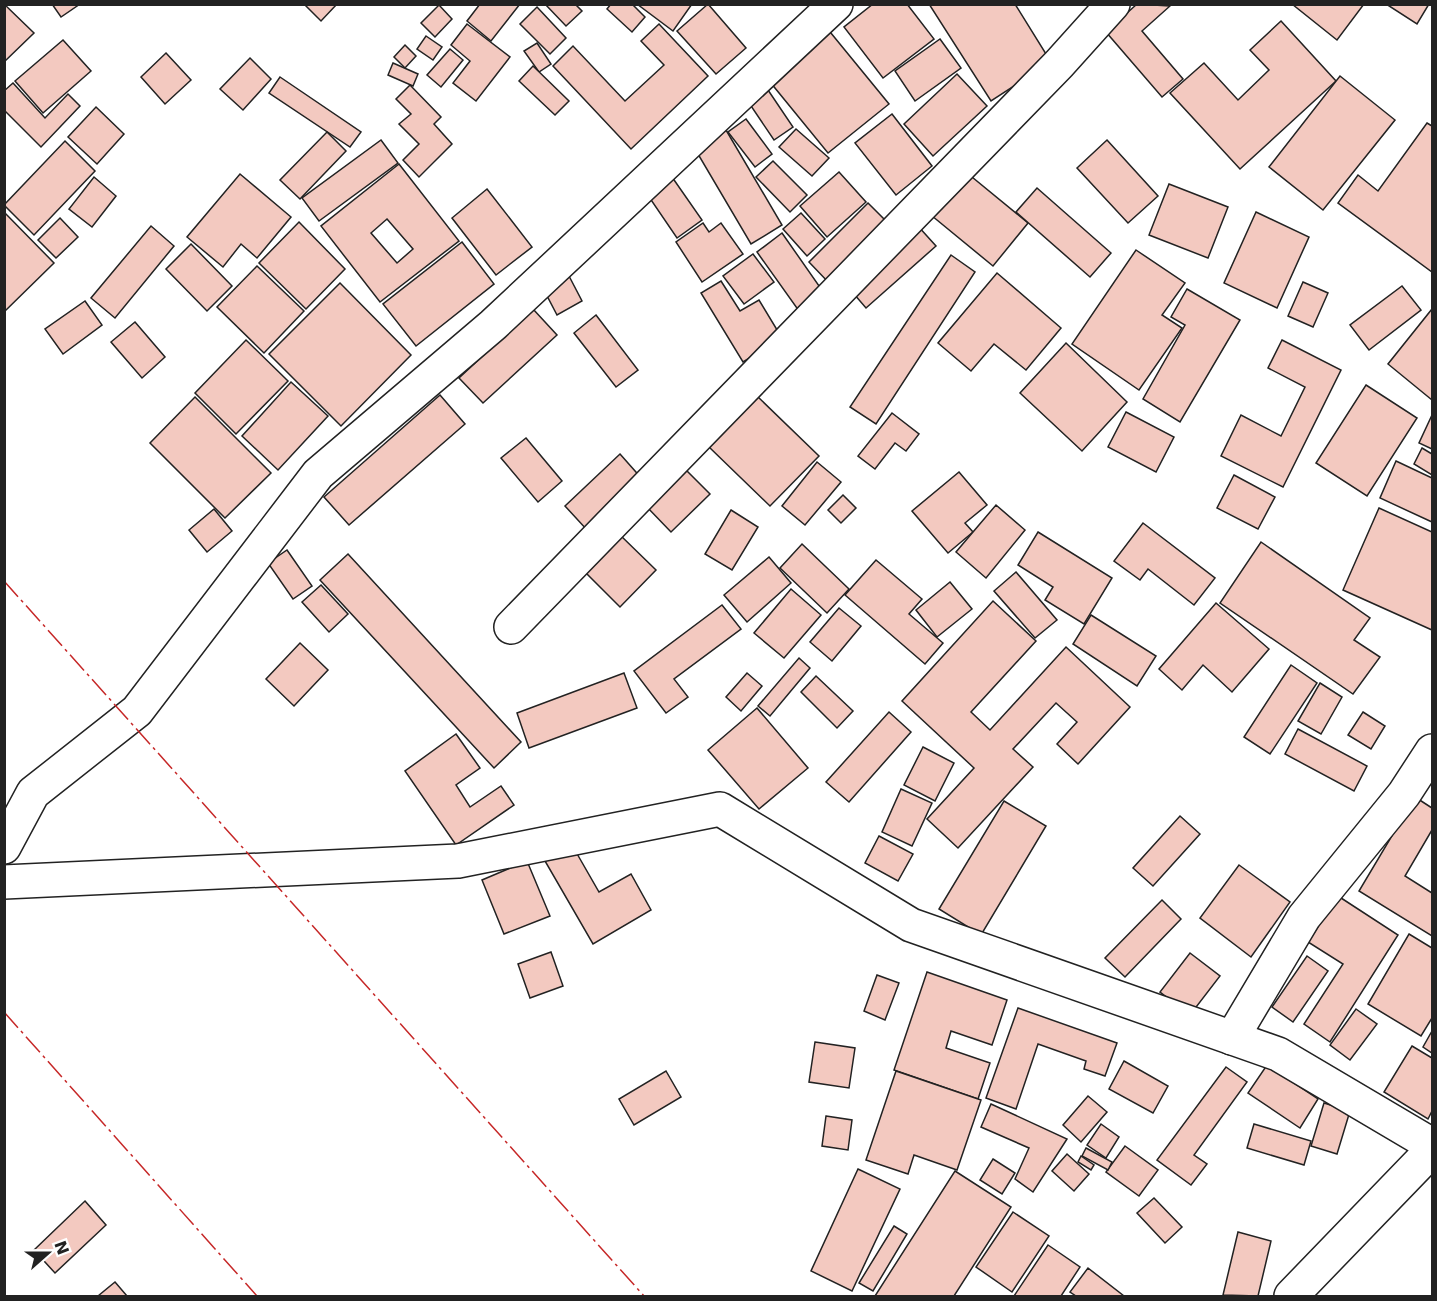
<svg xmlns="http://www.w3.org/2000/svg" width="1437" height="1301" viewBox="0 0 1437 1301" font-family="'DejaVu Sans',sans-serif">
<rect width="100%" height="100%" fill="#fff"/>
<!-- building -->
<g fill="#f3c9c0" stroke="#222" stroke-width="1.5" fill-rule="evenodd">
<polygon points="4,4 34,33 4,62"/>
<polygon points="52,4 80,4 61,17"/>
<polygon points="304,4 337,4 321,21"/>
<polygon points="480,4 520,4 491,41 467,21"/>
<polygon points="545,4 575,4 582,11 566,26"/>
<polygon points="611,4 632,4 645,17 632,32 607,9"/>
<polygon points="637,4 692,4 673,31"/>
<polygon points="708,4 746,48 716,74 677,31"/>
<polygon points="873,4 907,4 934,39 883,78 844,27"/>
<polygon points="929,4 1015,4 1051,62 991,101"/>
<polygon points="1137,4 1170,6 1142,31 1183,79 1162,97 1106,32"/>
<polygon points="1292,4 1364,4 1337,40"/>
<polygon points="1386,4 1429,4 1417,24"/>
<polygon points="439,5 452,19 435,37 421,23"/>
<polygon points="537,7 566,38 550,54 520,24"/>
<polygon points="1281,21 1336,81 1240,169 1170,93 1204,63 1238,100 1269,70 1250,50"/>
<polygon points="467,24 510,57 476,101 453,83 470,61 451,45"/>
<polygon points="659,24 708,76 631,149 553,66 573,46 625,101 664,65 641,41"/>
<polygon points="826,27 889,104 828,153 766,77"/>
<polygon points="426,36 442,47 433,60 417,49"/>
<polygon points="940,39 961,68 915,101 895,71"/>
<polygon points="63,40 91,71 43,113 15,81"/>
<polygon points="537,43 551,64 539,72 524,51"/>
<polygon points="405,45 416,56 405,68 394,57"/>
<polygon points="450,49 463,60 441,87 427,75"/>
<polygon points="166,53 191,80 165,104 141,77"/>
<polygon points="250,58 271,79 243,110 220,89"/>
<polygon points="393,63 418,74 413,86 388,75"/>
<polygon points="533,66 569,101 555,115 519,81"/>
<polygon points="957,74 987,106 933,156 904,124"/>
<polygon points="1340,76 1395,120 1323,210 1269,167"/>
<polygon points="280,77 361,132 350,147 269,93"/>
<polygon points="13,83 45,118 68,94 80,106 41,147 4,110 4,91"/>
<polygon points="410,85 441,117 434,124 452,144 419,177 403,160 419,144 399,124 411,114 396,99"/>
<polygon points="768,90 793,127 774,140 749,103"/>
<polygon points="96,107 124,134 97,164 68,137"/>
<polygon points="892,114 932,166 896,195 855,143"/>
<polygon points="746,119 772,154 755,167 728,132"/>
<polygon points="1427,123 1432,126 1432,272 1338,203 1358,175 1378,191"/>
<polygon points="796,129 829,158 812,176 779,147"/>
<polygon points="726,130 782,225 751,244 695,149"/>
<polygon points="327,132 346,151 300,199 280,180"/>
<polygon points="381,140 398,163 319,221 302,198"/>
<polygon points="1107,140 1158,196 1128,223 1077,168"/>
<polygon points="65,141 95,171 34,235 4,205"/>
<polygon points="773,161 807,195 790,212 756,177"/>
<path d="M399 164 459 241 380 302 321 226ZM387 219 413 249 397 263 371 233Z"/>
<polygon points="961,168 1028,223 993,266 926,211"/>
<polygon points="839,172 866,202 827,237 800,206"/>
<polygon points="240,174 291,217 257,258 241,244 223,267 187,237"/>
<polygon points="94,177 116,196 92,227 69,209"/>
<polygon points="672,177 702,220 677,238 647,194"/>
<polygon points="1169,184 1228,207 1208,258 1149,235"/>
<polygon points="1037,188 1111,253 1090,277 1016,212"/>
<polygon points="487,189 532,247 496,275 452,218"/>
<polygon points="868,203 890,225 830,284 809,262"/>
<polygon points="4,212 54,263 4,312"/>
<polygon points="1256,212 1309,237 1277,308 1224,283"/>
<polygon points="801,213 825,239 807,256 783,229"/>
<polygon points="60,218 78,237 56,258 38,240"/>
<polygon points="299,222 345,269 306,309 259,263"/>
<polygon points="703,223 709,232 721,223 743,254 702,282 676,242"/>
<polygon points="917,225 936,246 866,308 848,287"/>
<polygon points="151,226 174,246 115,318 91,298"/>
<polygon points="782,233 824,293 799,311 757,252"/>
<polygon points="462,242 494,284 416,346 383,304"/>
<polygon points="191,244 232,286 207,311 166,269"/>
<polygon points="1136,250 1185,283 1162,315 1182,328 1139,390 1072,344"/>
<polygon points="753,254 774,282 744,304 723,276"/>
<polygon points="951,255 975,272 876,424 850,407"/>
<polygon points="257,266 304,311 264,353 217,307"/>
<polygon points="997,273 1061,328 1026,370 994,344 971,371 938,343"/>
<polygon points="569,276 582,301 557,315 544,290"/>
<polygon points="721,281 740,311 759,300 782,338 743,362 701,293"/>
<polygon points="1303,282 1328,293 1313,327 1288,316"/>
<polygon points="340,283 411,355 341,426 269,354"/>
<polygon points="1402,286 1421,310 1369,350 1350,325"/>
<polygon points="1187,289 1240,320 1180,422 1143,399 1185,325 1171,317"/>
<polygon points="85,301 102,325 63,354 45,329"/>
<polygon points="533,309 557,335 483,403 459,378"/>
<polygon points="1432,309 1432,400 1388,364"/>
<polygon points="596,315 638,370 616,387 574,333"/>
<polygon points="135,322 165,357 142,378 111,342"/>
<polygon points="246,340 288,381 236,434 195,393"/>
<polygon points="1282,340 1341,370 1283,487 1221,456 1241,415 1281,436 1305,387 1268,368"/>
<polygon points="1066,343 1127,402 1082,451 1020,393"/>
<polygon points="291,382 328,416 278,470 242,436"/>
<polygon points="1366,385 1417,418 1367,496 1316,463"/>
<polygon points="440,395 465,424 349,525 324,497"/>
<polygon points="757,396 819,456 770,506 709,447"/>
<polygon points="195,397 271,473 225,518 150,443"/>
<polygon points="1126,412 1174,437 1156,472 1108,447"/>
<polygon points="892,413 919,434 906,451 895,443 875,469 858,456"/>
<polygon points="1432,415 1432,449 1419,443"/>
<polygon points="526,438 562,481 538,502 501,458"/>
<polygon points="1422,448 1432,454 1432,475 1414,464"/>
<polygon points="620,454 643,480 588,531 565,506"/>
<polygon points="1396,461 1432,478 1432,522 1380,498"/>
<polygon points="817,462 841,482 805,525 782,506"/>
<polygon points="684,468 710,494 671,532 646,506"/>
<polygon points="959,472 987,505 965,523 973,532 948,553 912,511"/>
<polygon points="1234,475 1275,497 1258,529 1217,508"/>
<polygon points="843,495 856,508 841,523 828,510"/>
<polygon points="996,505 1025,530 986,578 956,552"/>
<polygon points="1379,508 1432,532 1432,630 1343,590"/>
<polygon points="214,509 232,531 207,552 189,530"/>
<polygon points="731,510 758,527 732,570 705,554"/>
<polygon points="1143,523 1215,578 1194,605 1148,569 1140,580 1114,561"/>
<polygon points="1038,532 1112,578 1084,624 1045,600 1053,587 1018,565"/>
<polygon points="619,534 656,570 620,607 583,570"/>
<polygon points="1261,542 1370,618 1354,640 1380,657 1353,694 1220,603"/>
<polygon points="802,544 849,589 827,613 780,568"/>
<polygon points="287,550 312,586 293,599 268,563"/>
<polygon points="348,554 521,742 494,768 320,580"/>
<polygon points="769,557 791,583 747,622 724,595"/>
<polygon points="876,560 922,599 909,614 943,643 925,664 845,595"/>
<polygon points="1016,572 1057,620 1035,638 994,591"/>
<polygon points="950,582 972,609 937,637 916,610"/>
<polygon points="321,585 348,614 329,632 302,602"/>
<polygon points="791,589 821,615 784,658 754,633"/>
<polygon points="993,601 1036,641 971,712 990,730 1066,647 1130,707 1078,764 1057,744 1077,722 1056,703 1013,749 1033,767 958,848 927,819 974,768 902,701"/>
<polygon points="1216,603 1269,649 1232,692 1203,665 1182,690 1159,669"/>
<polygon points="722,605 741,629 674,679 688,697 666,713 634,671"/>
<polygon points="839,608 861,626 832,661 810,642"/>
<polygon points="1091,615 1156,656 1137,686 1073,644"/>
<polygon points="300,643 328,670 294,706 266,679"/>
<polygon points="799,658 810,668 770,716 758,706"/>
<polygon points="1291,665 1317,683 1270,754 1244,737"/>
<polygon points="624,673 637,708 529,748 517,713"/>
<polygon points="747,673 762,686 741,711 726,697"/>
<polygon points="816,676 853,711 837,728 801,692"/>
<polygon points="1320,683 1342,697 1321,734 1298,721"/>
<polygon points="757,708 808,768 759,809 708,750"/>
<polygon points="889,712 911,732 849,802 826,782"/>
<polygon points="1363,712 1385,726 1371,749 1348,735"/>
<polygon points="1298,729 1367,766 1354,791 1285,754"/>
<polygon points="456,734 480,768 456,785 470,807 501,786 514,805 456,845 405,771"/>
<polygon points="923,747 954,763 935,801 904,785"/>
<polygon points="901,789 932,803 912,846 882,832"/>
<polygon points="1415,797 1432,808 1432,830 1405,876 1432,893 1432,936 1359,891"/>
<polygon points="1004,801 1046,826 981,935 939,909"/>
<polygon points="1180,816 1200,834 1153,886 1133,868"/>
<polygon points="879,836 913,854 898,881 865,863"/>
<polygon points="572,845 599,892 631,874 651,910 593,944 545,861"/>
<polygon points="527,861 550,916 504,934 482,880"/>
<polygon points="1239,865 1290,902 1251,957 1200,918"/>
<polygon points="1338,896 1398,935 1330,1042 1304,1024 1343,964 1308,942"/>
<polygon points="1162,900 1181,919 1125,977 1105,958"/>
<polygon points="1409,934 1432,948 1432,1018 1421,1036 1368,1004"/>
<polygon points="551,952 563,986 530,998 518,964"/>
<polygon points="1190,953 1220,976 1190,1015 1160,992"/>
<polygon points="1307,956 1328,971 1293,1022 1272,1007"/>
<polygon points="927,972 1007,1000 992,1045 951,1031 946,1048 990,1063 978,1099 894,1070"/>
<polygon points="877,975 899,983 885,1020 864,1011"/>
<polygon points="1018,1008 1117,1043 1105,1076 1084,1069 1086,1061 1038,1044 1016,1109 986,1098"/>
<polygon points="1356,1009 1377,1024 1350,1060 1330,1045"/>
<polygon points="1432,1031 1432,1053 1423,1047"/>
<polygon points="815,1042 855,1048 849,1088 809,1082"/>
<polygon points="1412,1046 1432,1058 1432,1111 1428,1119 1384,1092"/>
<polygon points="1124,1061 1168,1086 1153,1113 1109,1089"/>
<polygon points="1267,1065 1318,1099 1300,1128 1248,1093"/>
<polygon points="1226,1067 1247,1082 1194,1155 1207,1164 1191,1185 1157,1160"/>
<polygon points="666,1071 681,1097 634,1125 619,1099"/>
<polygon points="896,1071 981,1100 957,1170 914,1155 908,1174 866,1160"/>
<polygon points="1088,1096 1107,1112 1081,1142 1063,1125"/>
<polygon points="1324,1103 1350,1111 1337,1154 1311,1146"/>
<polygon points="991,1104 1067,1139 1033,1192 1015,1179 1029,1148 981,1127"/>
<polygon points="826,1116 852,1120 848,1150 822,1146"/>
<polygon points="1101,1124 1119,1137 1106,1158 1087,1145"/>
<polygon points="1254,1124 1311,1141 1304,1165 1247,1148"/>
<polygon points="1125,1146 1158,1170 1139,1196 1106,1172"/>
<polygon points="1086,1148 1112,1162 1108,1170 1082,1156"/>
<polygon points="1067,1154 1089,1174 1074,1191 1052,1171"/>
<polygon points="1081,1156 1094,1165 1091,1170 1078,1162"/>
<polygon points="993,1159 1015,1173 1002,1194 980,1180"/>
<polygon points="858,1169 900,1189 852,1291 811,1271"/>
<polygon points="955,1171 1011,1207 954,1296 875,1296"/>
<polygon points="1154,1198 1182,1227 1165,1243 1137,1213"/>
<polygon points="85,1201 106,1225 55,1273 34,1250"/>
<polygon points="1013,1212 1049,1236 1012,1292 976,1267"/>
<polygon points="894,1226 907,1234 873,1291 859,1283"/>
<polygon points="1238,1232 1271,1241 1258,1296 1223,1295"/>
<polygon points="1048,1245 1080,1267 1061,1296 1014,1296"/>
<polygon points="1088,1268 1124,1296 1076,1296 1070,1292"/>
<polygon points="115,1282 127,1296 98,1296"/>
</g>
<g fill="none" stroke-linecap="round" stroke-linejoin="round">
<!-- minor casing -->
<g stroke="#222" stroke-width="36">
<g id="minor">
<polyline points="511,627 1059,64 1113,4"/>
<polyline points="4,847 33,793 137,711 318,474 493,325 836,4"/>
<polyline points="4,882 458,861 720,809 911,925 1278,1054 1432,1145"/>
<polyline points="1232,1038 1304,917 1404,794 1432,751"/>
<polyline points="1291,1296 1432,1150"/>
</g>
</g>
<!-- minor -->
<use href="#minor" stroke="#fff" stroke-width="33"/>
<!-- power -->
<g stroke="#c62828" stroke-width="1.5" stroke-dasharray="21 4.5 3 4.5" stroke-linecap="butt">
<polyline points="4,581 644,1296"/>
<polyline points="4,1012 257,1296"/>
</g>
</g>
<!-- border -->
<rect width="1437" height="1301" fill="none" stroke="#222222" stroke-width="12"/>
<!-- north arrow -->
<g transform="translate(48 1253) rotate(69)" stroke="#ffffff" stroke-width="4.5" paint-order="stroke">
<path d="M0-4.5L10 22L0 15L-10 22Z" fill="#222222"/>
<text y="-9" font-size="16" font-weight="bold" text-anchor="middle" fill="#222222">N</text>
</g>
</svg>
